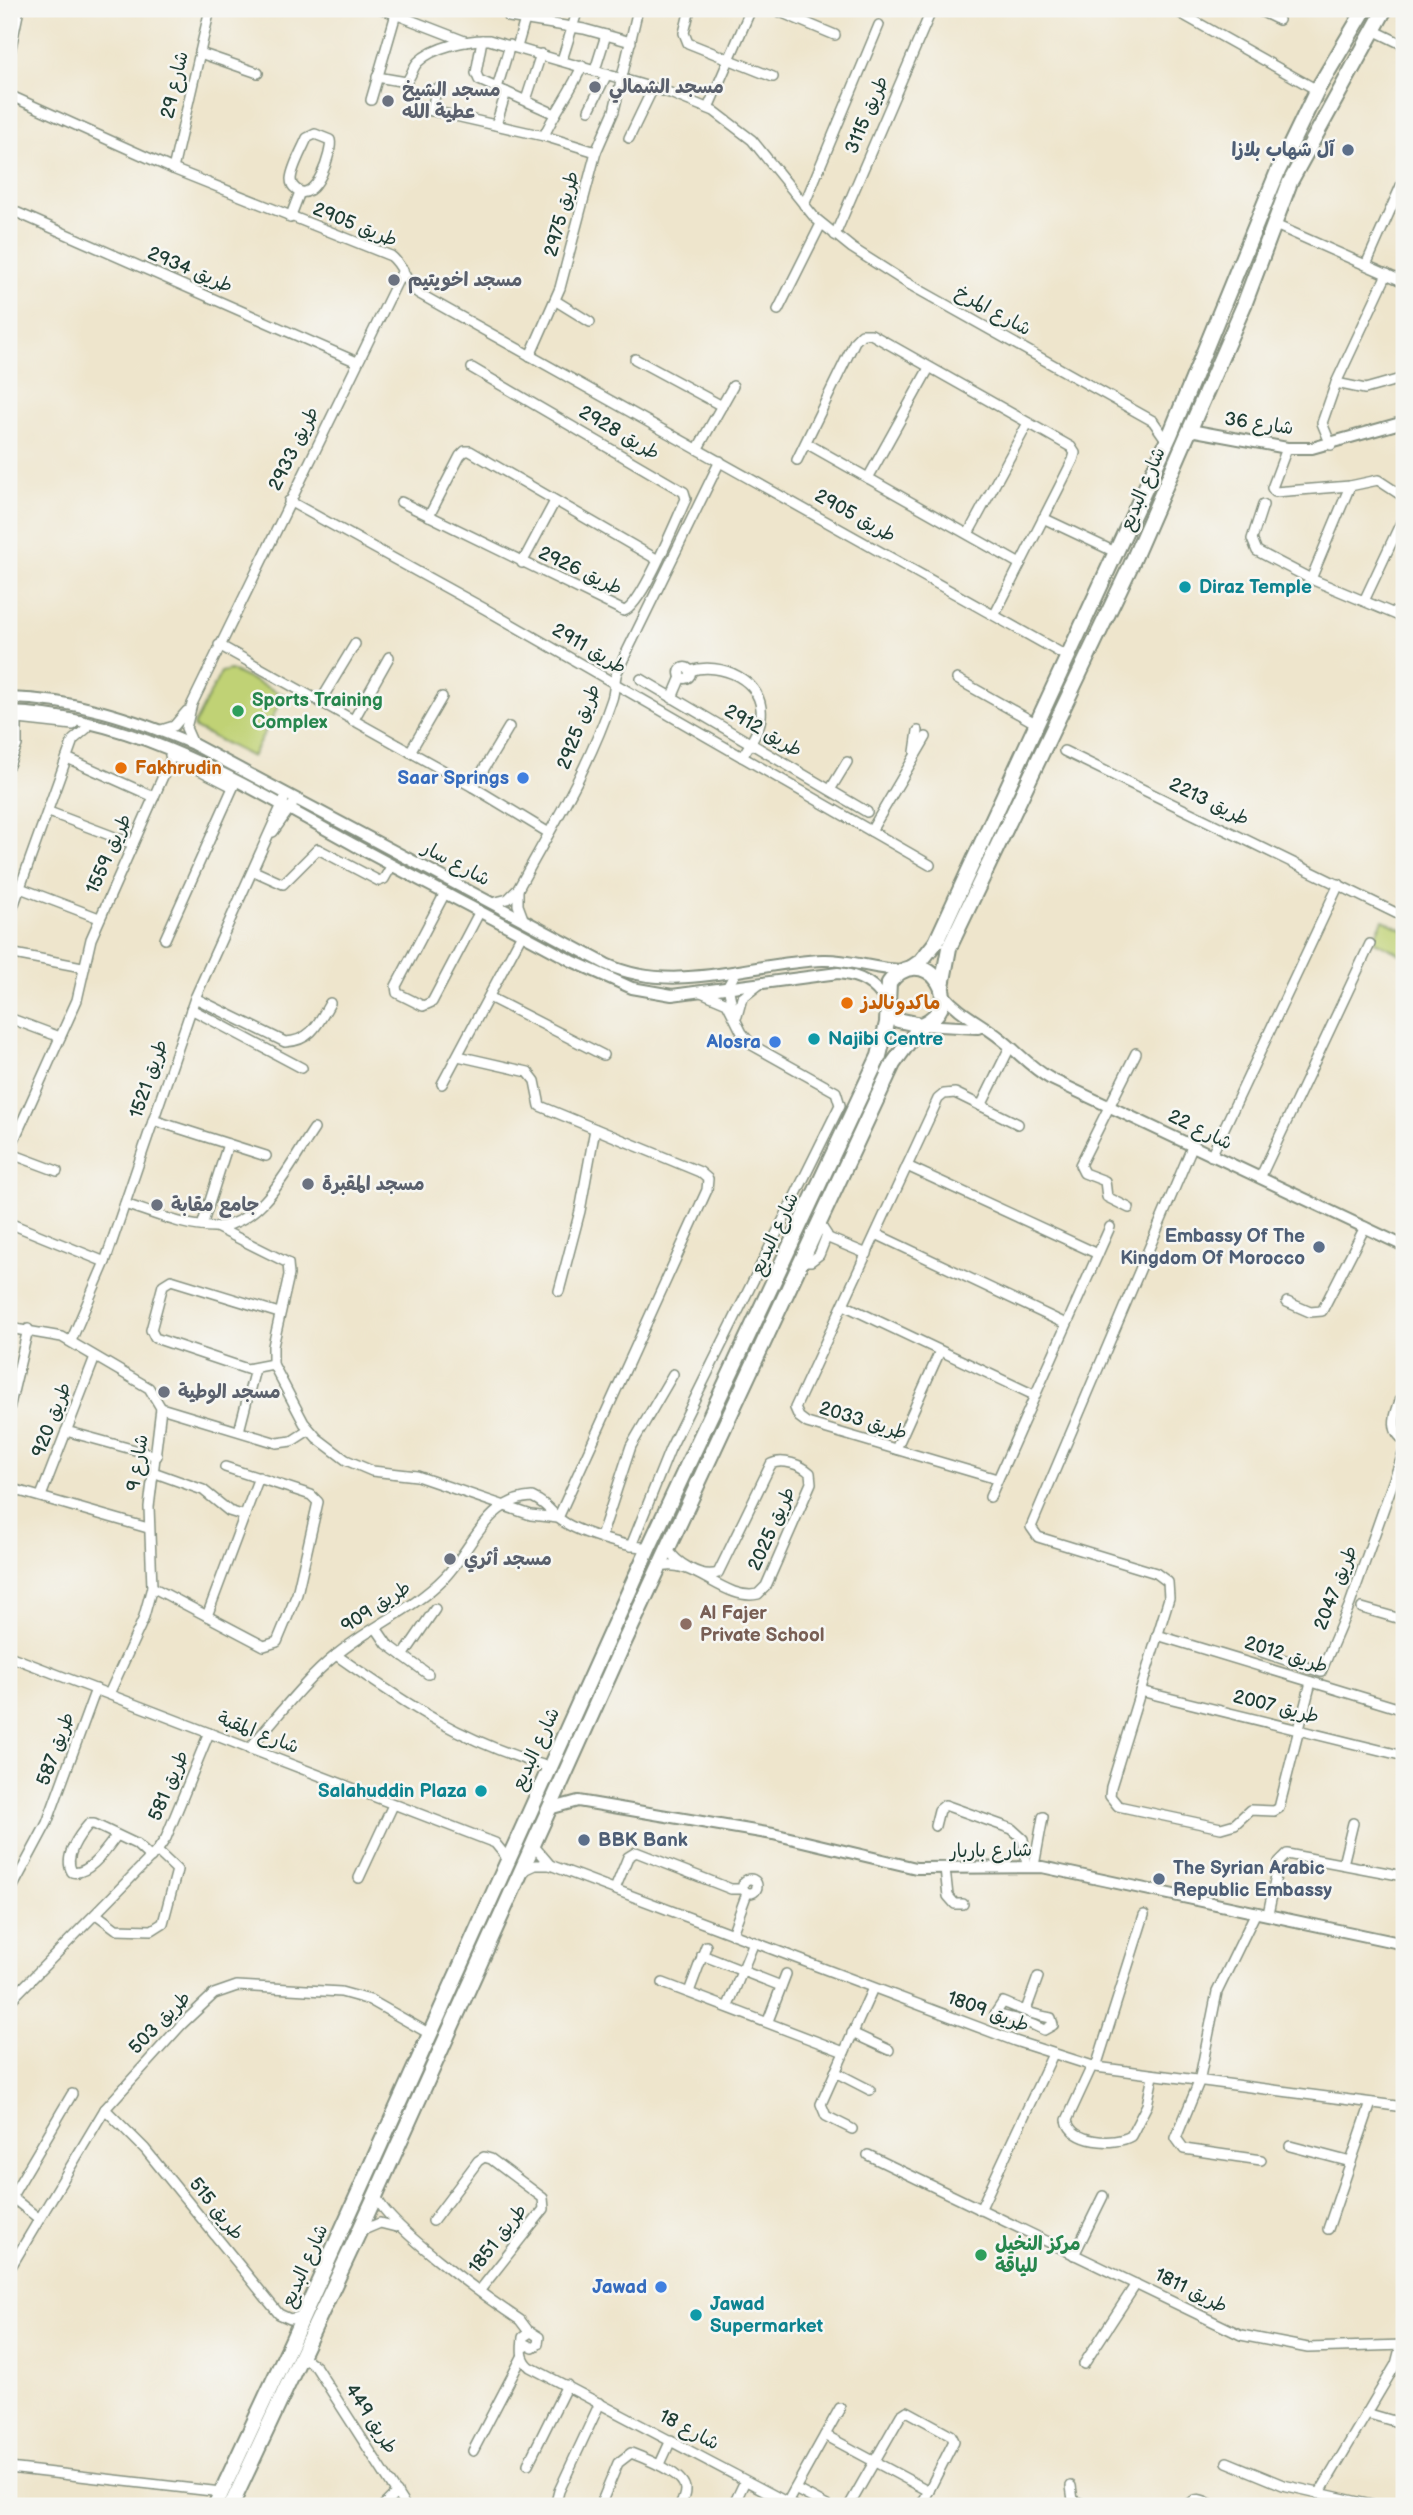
<svg xmlns="http://www.w3.org/2000/svg" width="1413" height="2515" viewBox="0 0 1413 2515" font-family="'Balsamiq Sans','Playpen Sans Arabic',sans-serif">
<rect width="100%" height="100%" fill="#f6f6f2"/>
<filter id="ink" filterUnits="userSpaceOnUse"><feTurbulence type="fractalNoise" baseFrequency=".0143" numOctaves="2"/><feDisplacementMap in="SourceGraphic" scale="14" xChannelSelector="R" yChannelSelector="G"/><feConvolveMatrix kernelMatrix="1 2 1 2 8 2 1 2 1" color-interpolation-filters="sRGB"/></filter>
<filter id="wash" filterUnits="userSpaceOnUse"><feTurbulence type="fractalNoise" baseFrequency=".00686" numOctaves="4" result="noise"/><feDisplacementMap in="SourceGraphic" scale="28" xChannelSelector="R" yChannelSelector="G"/><feGaussianBlur stdDeviation="1.57" result="paint"/><feColorMatrix in="noise" values="0 0 0 0 0 0 0 0 0 0 0 0 0 0 0 0 0 1.4 0 .05"/><feComposite in="paint" operator="in"/></filter>
<g filter="url(#wash)">
<rect width="100%" height="100%" fill="#eee5cc"/>
<!-- green -->
<g fill="#c0d275" stroke="#708854" stroke-width="2">
<polygon points="230,670 284,695 252,757 193,727 221,672"/>
<polygon points="1383,920 1404,930 1404,956 1373,940"/>
</g>
</g>
<g filter="url(#ink)">
<g fill="none" stroke-linecap="round" stroke-linejoin="round">
<!-- minor casing -->
<g stroke="#869180" stroke-width="12">
<g id="minor">
<polyline points="382,9 467,42"/>
<polyline points="690,9 684,33 688,43 773,77"/>
<polyline points="773,9 835,35"/>
<polyline points="1173,9 1317,90"/>
<polyline points="1256,9 1279,20"/>
<polyline points="509,17 584,29 631,42"/>
<polyline points="1375,27 1373,30 1404,45"/>
<polyline points="482,40 476,73 479,80 555,114"/>
<polyline points="517,47 528,9"/>
<polyline points="200,53 258,73"/>
<polyline points="9,57 19,9"/>
<polyline points="562,60 578,9"/>
<polyline points="595,70 606,35"/>
<path d="M377 77 406 82C412 76 412 68 418 62 433 47 469 39 489 40L670 93 714 111 752 140 815 218 852 248 907 283 1153 421 1167 441"/>
<polyline points="497,88 510,45"/>
<path d="M9 95 173 169 391 256C404 266 405 282 418 293L1068 657"/>
<polyline points="371,100 396,14"/>
<polyline points="526,100 541,54"/>
<polyline points="411,106 544,136 596,152"/>
<polyline points="708,108 751,9"/>
<polyline points="589,110 607,74"/>
<polyline points="432,111 436,89"/>
<polyline points="496,125 506,92"/>
<path d="M315 134 330 140C333 151 315 206 296 189 293 187 291 183 291 179 292 167 302 150 307 138Z"/>
<path d="M544 136C555 111 571 92 582 66"/>
<polyline points="629,138 653,88"/>
<polyline points="173,169 210,9"/>
<polyline points="804,205 879,25"/>
<polyline points="9,209 357,362"/>
<polyline points="290,218 300,192"/>
<polyline points="1273,224 1404,282"/>
<polyline points="835,235 932,9"/>
<polyline points="1366,265 1404,179"/>
<polyline points="556,301 590,322"/>
<polyline points="778,310 821,224"/>
<polyline points="530,356 560,288 596,152 614,111 638,9"/>
<polyline points="635,359 722,406"/>
<polyline points="1336,383 1365,389 1404,378"/>
<polyline points="806,443 1020,564"/>
<polyline points="1331,445 1322,423 1336,383 1387,274"/>
<polyline points="698,448 733,386"/>
<polyline points="1287,448 1272,488 1275,492 1350,486 1378,480 1404,497"/>
<polyline points="797,460 855,341 862,334 871,334 1071,447 1075,453 1073,460 995,614"/>
<polyline points="868,478 929,368"/>
<polyline points="289,501 485,609 930,865"/>
<path d="M401 502 624 611C642 606 676 520 686 499L684 492 472 368"/>
<polyline points="1263,505 1252,539 1257,551 1311,579 1404,618"/>
<polyline points="429,516 460,456 465,451 470,451 658,560"/>
<polyline points="1043,518 1115,552"/>
<polyline points="968,534 1028,423"/>
<polyline points="522,563 555,501"/>
<polyline points="1311,579 1350,486"/>
<polyline points="1364,601 1404,516"/>
<polyline points="219,645 473,787 549,833"/>
<circle cx="685" cy="673" r="5.5"/>
<path d="M690 671C720 661 765 680 761 717 760 730 749 746 742 757"/>
<polyline points="641,679 867,812"/>
<polyline points="957,679 1037,724"/>
<polyline points="672,698 681,677"/>
<polyline points="320,702 355,644"/>
<polyline points="9,718 73,725"/>
<polyline points="353,721 389,657"/>
<polyline points="161,730 174,726 187,711"/>
<polyline points="193,744 186,728 192,704 403,270"/>
<polyline points="1064,751 1404,917"/>
<polyline points="410,752 442,697"/>
<polyline points="915,752 918,731"/>
<polyline points="170,755 233,787"/>
<polyline points="67,758 154,797"/>
<polyline points="9,765 17,745 17,718"/>
<polyline points="473,787 509,727"/>
<polyline points="830,790 847,762"/>
<polyline points="49,812 133,844"/>
<polyline points="871,831 926,737"/>
<polyline points="273,832 293,804"/>
<polyline points="254,871 283,884 318,849 379,881 384,879 392,865"/>
<polyline points="20,888 99,918"/>
<polyline points="518,890 518,905 524,921"/>
<polyline points="445,893 396,986 397,993 423,1006 432,1002 480,911"/>
<path d="M492 903 508 899 518 889C552 827 590 766 612 699 615 690 614 681 617 672L720 461"/>
<polyline points="9,918 73,740 87,728"/>
<polyline points="165,939 235,783"/>
<polyline points="9,953 82,967"/>
<polyline points="489,997 603,1055"/>
<path d="M195 998 285 1042C311 1041 318 1024 330 1003"/>
<polyline points="732,1006 728,986 736,972"/>
<polyline points="191,1009 302,1068"/>
<polyline points="737,1016 742,998 760,984"/>
<polyline points="9,1018 60,1037"/>
<polyline points="442,1084 522,934"/>
<polyline points="981,1106 1010,1047"/>
<polyline points="153,1120 266,1156"/>
<polyline points="1192,1147 1031,1527 1038,1537 1156,1573 1168,1582 1169,1598 1111,1787 1110,1796 1118,1806 1221,1828 1235,1824 1250,1810 1274,1811 1279,1808 1311,1682"/>
<polyline points="9,1151 77,1000 91,939 172,756"/>
<polyline points="9,1153 57,1171"/>
<polyline points="1211,1156 1339,884"/>
<polyline points="907,1166 1098,1254"/>
<polyline points="1260,1178 1370,944"/>
<path d="M125 1204C153 1213 184 1227 214 1227 263 1226 290 1164 314 1129"/>
<polyline points="1129,1208 1107,1197 1105,1181 1084,1173 1080,1165 1136,1053"/>
<polyline points="9,1223 105,1262"/>
<polyline points="202,1226 228,1144"/>
<polyline points="216,1227 288,1263 289,1275 273,1346 273,1364 304,1423 317,1438 346,1460 372,1471 417,1476 531,1515 558,1518 707,1190 708,1179 700,1172 540,1106 535,1081 528,1072 458,1056"/>
<polyline points="876,1234 1066,1324"/>
<polyline points="826,1237 867,1254"/>
<polyline points="801,1261 811,1261 819,1255 827,1235 819,1223"/>
<polyline points="559,1291 580,1211 595,1129"/>
<polyline points="1287,1302 1310,1312 1322,1311 1365,1227"/>
<polyline points="844,1305 1034,1395"/>
<polyline points="9,1328 62,1337 149,1388 161,1408 149,1507 152,1587 143,1620 109,1694"/>
<polyline points="71,1341 105,1262 195,998 284,800"/>
<polyline points="273,1364 247,1369 155,1338 151,1330 163,1285 171,1280 279,1313"/>
<path d="M1404 1391C1398 1407 1386 1428 1404 1440"/>
<polyline points="161,1408 277,1443 292,1441 309,1430"/>
<polyline points="9,1409 28,1329"/>
<polyline points="66,1431 157,1456"/>
<polyline points="239,1431 255,1369"/>
<polyline points="896,1449 940,1351"/>
<polyline points="153,1472 203,1490 229,1511 245,1516"/>
<polyline points="997,1479 807,1423 799,1417 795,1408 938,1099 944,1094 955,1093 1018,1124"/>
<polyline points="9,1488 148,1528"/>
<polyline points="41,1496 95,1357"/>
<polyline points="990,1497 1110,1227"/>
<polyline points="601,1537 631,1446 673,1374"/>
<polyline points="631,1546 670,1449 840,1105 836,1092 752,1045 742,1033 727,1003 701,992"/>
<path d="M658 1568C692 1555 724 1602 758 1594L766 1586 811 1483 810 1473C802 1465 782 1458 771 1464L718 1573C701 1579 676 1563 667 1548"/>
<polyline points="152,1587 264,1646 277,1642 297,1594 318,1502 311,1495 225,1467"/>
<polyline points="1362,1608 1404,1620"/>
<polyline points="207,1616 259,1477"/>
<polyline points="376,1628 387,1644 428,1674"/>
<polyline points="1157,1635 1404,1710"/>
<polyline points="1256,1650 1321,1672 1350,1604 1404,1451"/>
<path d="M336 1655C410 1707 461 1741 549 1767"/>
<polyline points="9,1656 495,1843 508,1859"/>
<polyline points="403,1656 435,1609"/>
<polyline points="1140,1691 1404,1756"/>
<path d="M249 1749C277 1717 304 1681 336 1655 371 1626 413 1610 445 1577 472 1549 487 1499 532 1497 543 1502 548 1508 557 1517 574 1532 627 1548 649 1547"/>
<polyline points="935,1826 939,1810 945,1805 1012,1829 1023,1839 1027,1866"/>
<path d="M117 1835C107 1848 89 1876 72 1872 63 1857 79 1835 89 1824H94L136 1844 151 1858"/>
<polyline points="533,1845 550,1865"/>
<polyline points="1343,1864 1353,1823"/>
<polyline points="1034,1866 1043,1817"/>
<polyline points="945,1869 948,1896 955,1904 963,1904"/>
<polyline points="522,1871 535,1865 550,1865 1015,2041 1096,2067 1404,2107"/>
<polyline points="359,1878 393,1805"/>
<circle cx="750" cy="1886" r="7"/>
<polyline points="615,1889 628,1857 636,1852 731,1889 743,1889"/>
<polyline points="9,1894 47,1823 96,1689"/>
<polyline points="1256,1912 1217,1992 1199,2082 1176,2138 1184,2149 1261,2160"/>
<polyline points="96,1914 116,1929 152,1930 163,1923 177,1870 157,1851"/>
<polyline points="1268,1914 1279,1862 1287,1854 1404,1876"/>
<polyline points="732,1934 747,1893"/>
<polyline points="702,1955 781,1986"/>
<polyline points="663,1983 844,2052"/>
<polyline points="689,1992 706,1946"/>
<polyline points="9,2002 157,1851 166,1838 209,1733"/>
<path d="M1003 2002C1020 2009 1032 2015 1051 2018L1053 2025 1044 2030C1027 2021 1012 2018 995 2014Z"/>
<polyline points="728,2006 754,1942"/>
<polyline points="1026,2010 1038,1977"/>
<polyline points="768,2021 786,1974"/>
<polyline points="852,2033 889,2050"/>
<path d="M1092 2066 1067 2120C1071 2143 1114 2146 1131 2136L1147 2105 1153 2076"/>
<polyline points="1096,2067 1144,1915"/>
<polyline points="835,2072 870,2090"/>
<polyline points="105,2109 145,2149 279,2314 290,2319 304,2316"/>
<polyline points="852,2129 826,2116 821,2104 873,1988"/>
<polyline points="1290,2146 1351,2162"/>
<polyline points="868,2155 1241,2335 1308,2348 1404,2345"/>
<polyline points="9,2195 38,2218"/>
<path d="M376 2195C384 2224 491 2301 520 2320L529 2332"/>
<polyline points="9,2201 72,2094"/>
<polyline points="980,2210 1053,2054"/>
<polyline points="433,2221 478,2161 484,2157 491,2159 543,2198 544,2209 480,2290"/>
<polyline points="1328,2229 1371,2103"/>
<polyline points="361,2231 380,2223 396,2227"/>
<polyline points="1074,2255 1103,2196"/>
<polyline points="9,2270 105,2109 182,2024 214,1994 237,1986 341,1992 370,2000 430,2034"/>
<path d="M523 2343 533 2348 538 2344 539 2337 531 2332 523 2337C522 2349 520 2358 530 2367L794 2506"/>
<polyline points="302,2356 316,2367 405,2506"/>
<polyline points="1084,2364 1136,2284"/>
<polyline points="1366,2413 1404,2424"/>
<polyline points="825,2435 929,2491"/>
<polyline points="473,2451 522,2357"/>
<polyline points="1227,2462 1283,2485 1376,2506"/>
<polyline points="528,2464 567,2385"/>
<polyline points="660,2464 671,2440"/>
<polyline points="9,2468 221,2492"/>
<polyline points="1071,2486 1073,2500 1088,2506"/>
<polyline points="795,2489 827,2506"/>
<polyline points="1319,2494 1396,2364 1401,2345"/>
<polyline points="787,2503 840,2408"/>
<polyline points="383,2506 397,2492"/>
<polyline points="555,2506 559,2491 600,2403"/>
<path d="M600 2506 618 2463 631 2453C644 2458 686 2474 685 2490 685 2495 682 2502 680 2506"/>
<polyline points="733,2506 745,2481"/>
<polyline points="849,2506 901,2415 907,2411 951,2435 954,2441 921,2506"/>
<path d="M1188 2506C1196 2495 1204 2500 1214 2506"/>
</g>
</g>
<!-- tertiary casing -->
<g stroke="#869180" stroke-width="14">
<g id="tertiary">
<polyline points="1190,430 1287,448 1312,448 1404,422"/>
<path d="M9 698C74 699 134 719 193 744L606 964C675 996 752 962 823 960 850 959 875 970 902 970"/>
<path d="M9 712C138 716 246 786 356 846 428 885 501 922 572 961L632 988 672 995 838 973C859 975 875 983 886 1002"/>
<path d="M944 995C960 1014 980 1022 1000 1038 1018 1052 1031 1068 1051 1079L1404 1246"/>
<polyline points="921,1025 978,1028"/>
<polyline points="549,1809 578,1801 773,1834 916,1868 1042,1867 1404,1944"/>
</g>
</g>
<!-- primary casing -->
<g stroke="#869180" stroke-width="18">
<g id="primary">
<polyline points="911,968 921,961 936,942 1170,435 1278,171 1317,90 1365,9"/>
<polyline points="942,986 949,948 1131,565 1244,305 1290,182 1385,9"/>
<path d="M215 2506 292 2341 649 1547 879 1056 887 1023 889 983C922 939 972 1002 921 1025L898 1020 888 1007"/>
<polyline points="231,2506 359,2232 621,1649 893,1064 921,1025"/>
</g>
</g>
<!-- minor -->
<use href="#minor" stroke="#fff" stroke-width="9"/>
<!-- tertiary -->
<use href="#tertiary" stroke="#fff" stroke-width="10"/>
<!-- primary -->
<use href="#primary" stroke="#fff" stroke-width="14"/>
</g>
</g>
<!-- markers -->
<g fill="#6b7280" stroke="#f6f6f2" stroke-width="2.5">
<circle cx="595" cy="87" r="7"/>
<circle cx="388" cy="101" r="7"/>
<circle cx="394" cy="280" r="7"/>
<circle cx="308" cy="1184" r="7"/>
<circle cx="157" cy="1205" r="7"/>
<circle cx="164" cy="1392" r="7"/>
<circle cx="450" cy="1559" r="7"/>
</g>
<g fill="#5c6f8a" stroke="#f6f6f2" stroke-width="2.5">
<circle cx="1348" cy="150" r="7"/>
<circle cx="1319" cy="1247" r="7"/>
<circle cx="584" cy="1840" r="7"/>
<circle cx="1159" cy="1879" r="7"/>
</g>
<g fill="#0f9aa8" stroke="#f6f6f2" stroke-width="2.5">
<circle cx="1185" cy="587" r="7"/>
<circle cx="814" cy="1039" r="7"/>
<circle cx="481" cy="1791" r="7"/>
<circle cx="696" cy="2315" r="7"/>
</g>
<g fill="#2e9e5b" stroke="#f6f6f2" stroke-width="2.5">
<circle cx="238" cy="711" r="7"/>
<circle cx="981" cy="2255" r="7"/>
</g>
<g fill="#e8710a" stroke="#f6f6f2" stroke-width="2.5">
<circle cx="121" cy="768" r="7"/>
<circle cx="847" cy="1003" r="7"/>
</g>
<g fill="#3f7fe0" stroke="#f6f6f2" stroke-width="2.5">
<circle cx="523" cy="778" r="7"/>
<circle cx="775" cy="1042" r="7"/>
<circle cx="661" cy="2287" r="7"/>
</g>
<circle fill="#8d6e63" stroke="#f6f6f2" stroke-width="2.5" cx="686" cy="1624" r="7"/>
<g text-anchor="middle" dominant-baseline="central" stroke-width="5" stroke-linejoin="round" paint-order="stroke">
<!-- street labels -->
<g font-size="19" fill="#1f3d34" stroke="#f6f6f2">
<text transform="translate(175 85) rotate(-77)">شارع 29</text>
<text transform="translate(867 115) rotate(-67)">طريق 3115</text>
<text transform="translate(562 214) rotate(-75)">طريق 2975</text>
<text transform="translate(355 225) rotate(22)">طريق 2905</text>
<text transform="translate(190 270) rotate(23)">طريق 2934</text>
<text transform="translate(993 311) rotate(29)">شارع المرخ</text>
<text transform="translate(1259 424) rotate(8)">شارع 36</text>
<text transform="translate(619 433) rotate(30)">طريق 2928</text>
<text transform="translate(294 449) rotate(-64)">طريق 2933</text>
<text transform="translate(1143 489) rotate(-67)">شارع البديع</text>
<text transform="translate(855 516) rotate(29)">طريق 2905</text>
<text transform="translate(580 571) rotate(25)">طريق 2926</text>
<text transform="translate(589 649) rotate(30)">طريق 2911</text>
<text transform="translate(579 727) rotate(-69)">طريق 2925</text>
<text transform="translate(763 731) rotate(30)">طريق 2912</text>
<text transform="translate(1209 802) rotate(26)">طريق 2213</text>
<text transform="translate(109 854) rotate(-66)">طريق 1559</text>
<text transform="translate(456 864) rotate(28)">شارع سار</text>
<text transform="translate(149 1079) rotate(-71)">طريق 1521</text>
<text transform="translate(1200 1130) rotate(26)">شارع 22</text>
<text transform="translate(775 1234) rotate(-65)">شارع البديع</text>
<text transform="translate(52 1420) rotate(-69)">طريق 920</text>
<text transform="translate(863 1421) rotate(17)">طريق 2033</text>
<text transform="translate(138 1463) rotate(-81)">شارع 9</text>
<text transform="translate(772 1529) rotate(-66)">طريق 2025</text>
<text transform="translate(1336 1588) rotate(-69)">طريق 2047</text>
<text transform="translate(376 1607) rotate(-33)">طريق 909</text>
<text transform="translate(1286 1655) rotate(17)">طريق 2012</text>
<text transform="translate(1276 1707) rotate(14)">طريق 2007</text>
<text transform="translate(258 1733) rotate(21)">شارع المقبة</text>
<text transform="translate(56 1749) rotate(-70)">طريق 587</text>
<text transform="translate(536 1749) rotate(-65)">شارع البديع</text>
<text transform="translate(169 1786) rotate(-67)">طريق 581</text>
<text transform="translate(991 1851) rotate(-1)">شارع باربار</text>
<text transform="translate(988 2012) rotate(20)">طريق 1809</text>
<text transform="translate(160 2023) rotate(-46)">طريق 503</text>
<text transform="translate(216 2209) rotate(51)">طريق 515</text>
<text transform="translate(498 2239) rotate(-52)">طريق 1851</text>
<text transform="translate(305 2266) rotate(-66)">شارع البديع</text>
<text transform="translate(1191 2291) rotate(26)">طريق 1811</text>
<text transform="translate(371 2419) rotate(57)">طريق 449</text>
<text transform="translate(689 2430) rotate(28)">شارع 18</text>
</g>
<!-- worship labels -->
<g font-size="19" font-weight="bold" fill="#5b616d" stroke="#f6f6f2" text-anchor="start">
<text x="609" y="87">مسجد الشمالي</text>
<text x="402" y="90">مسجد الشيخ<tspan x="402" dy="22">عطية الله</tspan></text>
<text x="408" y="280">مسجد اخويتيم</text>
<text x="322" y="1184">مسجد المقبرة</text>
<text x="171" y="1205">جامع مقابة</text>
<text x="178" y="1392">مسجد الوطية</text>
<text x="464" y="1559">مسجد أثري</text>
</g>
<!-- service labels -->
<g font-size="19" font-weight="bold" fill="#4e5e75" stroke="#f6f6f2" text-anchor="end">
<text x="1334" y="150">آل شهاب بلازا</text>
<text x="1305" y="1236">Embassy Of The<tspan x="1305" dy="22">Kingdom Of Morocco</tspan></text>
<text x="598" y="1840" text-anchor="start">BBK Bank</text>
<text x="1173" y="1868" text-anchor="start">The Syrian Arabic<tspan x="1173" dy="22">Republic Embassy</tspan></text>
</g>
<!-- culture labels -->
<g font-size="19" font-weight="bold" fill="#0d838f" stroke="#f6f6f2" text-anchor="start">
<text x="1199" y="587">Diraz Temple</text>
<text x="828" y="1039">Najibi Centre</text>
<text x="467" y="1791" text-anchor="end">Salahuddin Plaza</text>
<text x="710" y="2304">Jawad<tspan x="710" dy="22">Supermarket</tspan></text>
</g>
<!-- leisure labels -->
<g font-size="19" font-weight="bold" fill="#27864d" stroke="#f6f6f2" text-anchor="start">
<text x="252" y="700">Sports Training<tspan x="252" dy="22">Complex</tspan></text>
<text x="995" y="2244">مركز النخيل<tspan x="995" dy="22">للياقة</tspan></text>
</g>
<!-- food labels -->
<g font-size="19" font-weight="bold" fill="#c56008" stroke="#f6f6f2" text-anchor="start">
<text x="135" y="768">Fakhrudin</text>
<text x="861" y="1003">ماكدونالدز</text>
</g>
<!-- shop labels -->
<g font-size="19" font-weight="bold" fill="#366cbe" stroke="#f6f6f2" text-anchor="end">
<text x="509" y="778">Saar Springs</text>
<text x="761" y="1042">Alosra</text>
<text x="647" y="2287">Jawad</text>
</g>
<!-- education labels -->
<g font-size="19" font-weight="bold" fill="#785e54" stroke="#f6f6f2" text-anchor="start">
<text x="700" y="1613">Al Fajer<tspan x="700" dy="22">Private School</tspan></text>
</g>
</g>
<!-- margin -->
<rect width="1413" height="2515" fill="none" stroke="#f6f6f2" stroke-width="35"/>
</svg>
